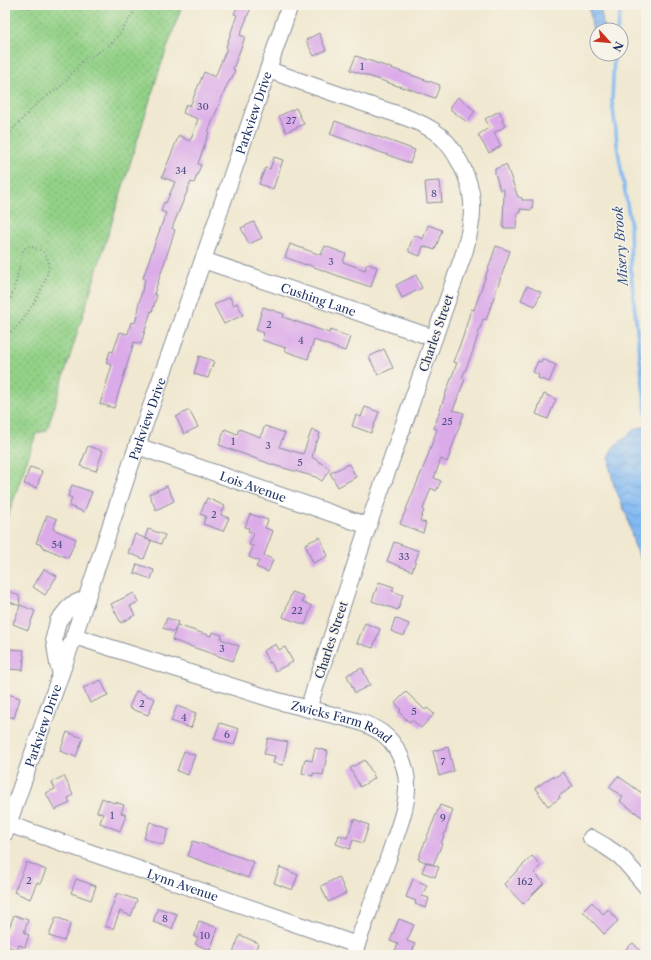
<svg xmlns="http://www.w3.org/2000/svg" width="651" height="960" viewBox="0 0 651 960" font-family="'Libre Caslon Text',serif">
<defs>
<pattern id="grass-dots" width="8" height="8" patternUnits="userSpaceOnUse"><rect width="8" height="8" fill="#93d187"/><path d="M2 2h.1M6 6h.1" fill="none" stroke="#77aa72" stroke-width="1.8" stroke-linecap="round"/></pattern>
<pattern id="water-waves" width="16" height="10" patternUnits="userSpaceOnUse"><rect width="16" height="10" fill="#83baf3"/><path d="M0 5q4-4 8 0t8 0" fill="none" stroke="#6a98c8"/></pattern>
</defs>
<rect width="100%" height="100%" fill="#f7f3e8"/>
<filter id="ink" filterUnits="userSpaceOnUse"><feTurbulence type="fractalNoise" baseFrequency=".025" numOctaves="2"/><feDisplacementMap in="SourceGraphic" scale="8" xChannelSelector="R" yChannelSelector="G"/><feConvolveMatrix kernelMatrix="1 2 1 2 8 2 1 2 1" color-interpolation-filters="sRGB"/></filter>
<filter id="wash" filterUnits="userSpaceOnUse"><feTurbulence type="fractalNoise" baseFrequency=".012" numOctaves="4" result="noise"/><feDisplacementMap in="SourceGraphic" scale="16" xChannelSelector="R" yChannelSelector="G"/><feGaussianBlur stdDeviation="0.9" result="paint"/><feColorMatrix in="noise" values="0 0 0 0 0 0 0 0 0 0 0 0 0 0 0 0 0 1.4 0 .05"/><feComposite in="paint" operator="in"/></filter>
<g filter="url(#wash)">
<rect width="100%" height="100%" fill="#f0e8d0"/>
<!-- grass -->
<polygon fill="url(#grass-dots)" stroke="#578072" points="5,5 182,5 158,74 47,430 36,434 5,525"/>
<!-- water -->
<g fill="url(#water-waves)" stroke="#4f74a8">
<polygon points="589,5 600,5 604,30 597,30 597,43 596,43 594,39"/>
<polygon points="646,426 646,577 643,565 634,544 627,516 614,485 610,468 609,454 615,445 624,439 635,429"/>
</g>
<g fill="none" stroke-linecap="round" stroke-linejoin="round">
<!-- stream -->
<g stroke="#83baf3" stroke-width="3.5">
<polyline points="5,28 11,5"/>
<polyline points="617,30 622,5"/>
<polyline points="614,54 612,102 616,131 617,145 630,221 631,273 646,413"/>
</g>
</g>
<g id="blocks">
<!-- building -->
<g fill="#dbaae9">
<polygon points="238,5 252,5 240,35 245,37 233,69 235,70 231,80 230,80 227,85 208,132 209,132 198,164 201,165 194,183 191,182 172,228 175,230 154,294 157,295 152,312 151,311 141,344 134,342 114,408 100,404 112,365 106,363 110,351 113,352 120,332 128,334 131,322 135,323 139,308 138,307 145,279 143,278 155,243 166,213 161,211 164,202 166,203 175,182 162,177 179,135 189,141 190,139 191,139 198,119 183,113 186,104 190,106 204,72 215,77 227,48 226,47 237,15 234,14"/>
<polygon points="319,33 326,50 314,56 306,40"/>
<polygon points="356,56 440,85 435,98 404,87 404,88 350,70"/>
<polygon points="458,97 475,111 467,122 451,110 451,106"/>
<polygon points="296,108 304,124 286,132 279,116"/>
<polygon points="499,111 503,119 502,121 505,126 494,133 501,146 489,153 478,135 490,127 485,119"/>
<polygon points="335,121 415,150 410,163 330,134"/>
<polygon points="274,157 283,160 273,189 259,184 265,168 270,169"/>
<polygon points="506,164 518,197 522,198 522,200 533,200 532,210 520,209 520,213 517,213 516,228 503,228 504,189 500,190 495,173 495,169 505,165"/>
<polygon points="440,181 442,202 427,203 425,182"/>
<polygon points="254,222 262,238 249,244 241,228"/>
<polygon points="428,225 442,230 435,250 423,246 420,256 409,252 409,248 414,235 423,239"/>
<polygon points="290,244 321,255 325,246 346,254 343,262 365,270 367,264 377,267 371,287 344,278 306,264 306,265 285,257"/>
<polygon points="496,246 510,251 486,320 483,319 473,351 462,378 465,379 453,410 464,413 447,462 441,459 434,478 441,481 436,491 431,488 423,509 424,510 420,521 426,523 423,533 400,524 426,461 437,429 434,428 445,395 457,363 453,362 463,337 471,309 474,310"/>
<polygon points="416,275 422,288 402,298 396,285"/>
<polygon points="527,286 541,292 535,306 521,300"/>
<polygon points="230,297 233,305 237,303 243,315 224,324 214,305"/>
<polygon points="263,307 284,314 283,317 329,333 330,330 350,337 345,351 314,340 308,359 285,351 286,348 262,340 264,333 256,330"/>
<polygon points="384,349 393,368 378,375 369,357"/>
<polygon points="199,356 214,361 208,378 194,374"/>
<polygon points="542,359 556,365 549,382 538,378 539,375 533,372 538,361 541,362"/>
<polygon points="544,394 556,399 548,419 536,414"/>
<polygon points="365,407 379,412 371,433 352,426 356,415 361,417"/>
<polygon points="189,410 198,427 184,434 176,417"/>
<polygon points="265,426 285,433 279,447 303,454 312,429 320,433 317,442 316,441 312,457 330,469 322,481 316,477 273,465 219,445 225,429 237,434 239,429 260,437"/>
<polygon points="88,446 103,451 96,471 80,466"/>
<polygon points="349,464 356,477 338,487 330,473"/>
<polygon points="30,467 42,471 37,488 24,484"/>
<polygon points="72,485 92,492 84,512 69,506 72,498 68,496"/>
<polygon points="167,486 174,501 156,510 149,494"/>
<polygon points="207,498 225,506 221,515 229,518 223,531 203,524 206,516 200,514"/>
<polygon points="250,514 268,520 265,528 273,531 264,555 273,560 268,572 256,567 259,561 249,557 253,546 249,545 254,533 248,531 249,528 245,527"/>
<polygon points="47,515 57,519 53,529 76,539 68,558 42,547 42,545 36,543"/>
<polygon points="148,529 165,535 161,544 145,538"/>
<polygon points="135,534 151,541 144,559 128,553"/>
<polygon points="320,537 328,556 313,563 305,544"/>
<polygon points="394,542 419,551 412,571 387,561"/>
<polygon points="137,564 154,570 151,579 134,573"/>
<polygon points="44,569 57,576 45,595 33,587"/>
<polygon points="379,582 394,587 392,591 403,595 398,610 372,601"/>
<polygon points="9,591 19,596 20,605 35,611 28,630 13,624 20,606 5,600"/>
<polygon points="292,592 304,596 302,602 312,606 305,625 283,617"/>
<polygon points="134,593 138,602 130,606 135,615 121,623 111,604"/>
<polygon points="167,618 178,622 174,632 163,628"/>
<polygon points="395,618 409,624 404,636 391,631"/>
<polygon points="365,623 380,629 373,648 357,643"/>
<polygon points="177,625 211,636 212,632 222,635 221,639 239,646 233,661 172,640"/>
<polygon points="276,644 279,650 285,647 293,662 275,671 271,662 269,663 263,651"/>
<polygon points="9,649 24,650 23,655 24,655 23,670 8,669"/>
<polygon points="362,668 370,685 355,693 347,675"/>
<polygon points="101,680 108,695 90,703 83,688"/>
<polygon points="136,691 155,699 148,715 129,708"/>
<polygon points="406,692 425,710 427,708 434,714 421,728 412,720 409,722 399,712 401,710 395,703"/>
<polygon points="5,693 20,698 14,718 5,715"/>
<polygon points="177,706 196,713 191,728 171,721"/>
<polygon points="220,723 239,729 234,745 214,739"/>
<polygon points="67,732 83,738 76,757 60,751"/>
<polygon points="268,738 288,742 283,765 273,763 275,756 264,754"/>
<polygon points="448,747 454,771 439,776 433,751"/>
<polygon points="315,748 328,751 323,775 313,773 313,776 302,773 305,759 312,761"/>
<polygon points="184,751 195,755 188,775 177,771"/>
<polygon points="365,760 375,778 360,787 350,768"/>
<polygon points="563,772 573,786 559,796 560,798 548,806 535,788 553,776 554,778"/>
<polygon points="64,776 73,795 68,798 70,803 55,810 46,793 55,789 52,782"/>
<polygon points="618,776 646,796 646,820 620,801 623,797 609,787"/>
<polygon points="102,798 114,803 115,802 124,805 121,813 126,815 120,831 100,823 103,814 97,812"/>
<polygon points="440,805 453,810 441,844 442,844 433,865 418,859"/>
<polygon points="354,819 369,825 363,843 353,840 350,849 336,844 339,835 347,838"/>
<polygon points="150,822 169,829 163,845 144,838"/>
<polygon points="193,841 254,862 248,878 188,856"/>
<polygon points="532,856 541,865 534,873 544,883 523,904 504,884"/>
<polygon points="27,862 46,870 40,884 37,882 30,899 14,892"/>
<polygon points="426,862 439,867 435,877 422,872"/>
<polygon points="280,867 298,875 292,890 274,883"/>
<polygon points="339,877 346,893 328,902 321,886"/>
<polygon points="76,879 96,886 91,900 71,893"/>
<polygon points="413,879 427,885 422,896 429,898 426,908 415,904 416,901 406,897"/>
<polygon points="117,893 137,900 131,916 120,911 113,929 105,926"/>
<polygon points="592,902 603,914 608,909 618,921 604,934 583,911"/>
<polygon points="158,908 177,914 172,929 153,922"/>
<polygon points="14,915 28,920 24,933 29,935 25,947 19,945 17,950 5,945 5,939"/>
<polygon points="56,917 71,923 64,941 49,936"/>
<polygon points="399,919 414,925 407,941 415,944 411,955 393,955 398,944 390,941"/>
<polygon points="199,921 218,928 210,950 195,944 198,938 194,937"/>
<polygon points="240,935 258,943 254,955 232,955"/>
<polygon points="633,943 644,955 619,955"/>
</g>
</g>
</g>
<g filter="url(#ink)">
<use href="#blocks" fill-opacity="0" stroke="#868c97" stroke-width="1"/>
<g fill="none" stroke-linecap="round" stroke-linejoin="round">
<!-- minor casing -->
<g stroke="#868c97" stroke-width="18">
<g id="minor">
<path d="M269 70C301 82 334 93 366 104 389 112 414 118 434 131 454 144 471 179 472 202 473 219 469 234 465 250L368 526 308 709"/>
<path id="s1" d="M203 260 434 338"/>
<path id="s2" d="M137 446 368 526"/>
<path id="s3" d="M74 636C142 658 210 680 278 701 294 705 309 709 325 713 345 718 365 721 382 733 397 744 406 764 407 783 408 805 399 826 392 847 380 883 366 919 353 955"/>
<polyline points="61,673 58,664 54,638 58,621 71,605 87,598"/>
<path id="s4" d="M8 824 357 945"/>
<path id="s5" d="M5 833 74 636 137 446 203 260 290 5"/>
<polyline points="591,838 605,846 621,857 646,886"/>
</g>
</g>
<!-- path -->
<g stroke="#868c97" stroke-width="2" stroke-dasharray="1 3" stroke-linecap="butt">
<polyline points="5,138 28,113 34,106 62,85 85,59 101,51 111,44 123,29 138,5"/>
<path d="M5 313 8 308 12 295 17 278 22 254 24 249 30 246C37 248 46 252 48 260 53 276 27 317 15 328 12 331 8 333 5 335"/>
</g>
<!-- minor -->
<use href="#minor" stroke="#fff" stroke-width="16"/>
</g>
</g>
<g text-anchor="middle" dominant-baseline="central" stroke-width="3" stroke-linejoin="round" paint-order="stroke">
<!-- number labels -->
<g font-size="10" fill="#4b4e81">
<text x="362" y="66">1</text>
<text x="203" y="106">30</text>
<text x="291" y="120">27</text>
<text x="181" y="170">34</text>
<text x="434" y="193">8</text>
<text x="331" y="261">3</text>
<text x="269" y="324">2</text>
<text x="301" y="340">4</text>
<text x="447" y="421">25</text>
<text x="233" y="441">1</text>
<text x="268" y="445">3</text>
<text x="300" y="462">5</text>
<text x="214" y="514">2</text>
<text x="57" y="544">54</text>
<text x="404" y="556">33</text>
<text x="297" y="610">22</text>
<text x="222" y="648">3</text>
<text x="142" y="703">2</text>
<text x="414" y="711">5</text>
<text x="184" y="717">4</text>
<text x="227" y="734">6</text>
<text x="443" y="761">7</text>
<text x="112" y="815">1</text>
<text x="443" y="817">9</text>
<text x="29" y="880">2</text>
<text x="525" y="881">162</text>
<text x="165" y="918">8</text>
<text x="205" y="935">10</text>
</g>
<!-- street labels -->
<g font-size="12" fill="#1b2f5e" stroke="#f7f3e8">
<text stroke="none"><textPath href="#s5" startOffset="762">Parkview Drive</textPath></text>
<text stroke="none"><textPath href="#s1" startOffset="122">Cushing Lane</textPath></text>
<text transform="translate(436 333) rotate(-71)">Charles Street</text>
<text stroke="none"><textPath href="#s5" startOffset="438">Parkview Drive</textPath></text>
<text stroke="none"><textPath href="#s2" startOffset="123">Lois Avenue</textPath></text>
<text transform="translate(331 640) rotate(-72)">Charles Street</text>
<text stroke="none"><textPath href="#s3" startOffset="281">Zwicks Farm Road</textPath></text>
<text stroke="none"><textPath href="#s5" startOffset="114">Parkview Drive</textPath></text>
<text stroke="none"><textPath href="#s4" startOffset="185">Lynn Avenue</textPath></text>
</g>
<!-- water labels -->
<g font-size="13" font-style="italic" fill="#355283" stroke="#f7f3e8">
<text transform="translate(620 246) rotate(-94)">Misery Brook</text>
</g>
</g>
<!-- margin -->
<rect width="651" height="960" fill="none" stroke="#f7f3e8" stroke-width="20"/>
<!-- north arrow -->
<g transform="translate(609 42) rotate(117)"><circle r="19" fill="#f7f3e8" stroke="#9fa5b1"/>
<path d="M0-3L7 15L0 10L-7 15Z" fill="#c8321e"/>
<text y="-6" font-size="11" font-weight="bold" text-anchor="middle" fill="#1b2f5e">N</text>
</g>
</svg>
